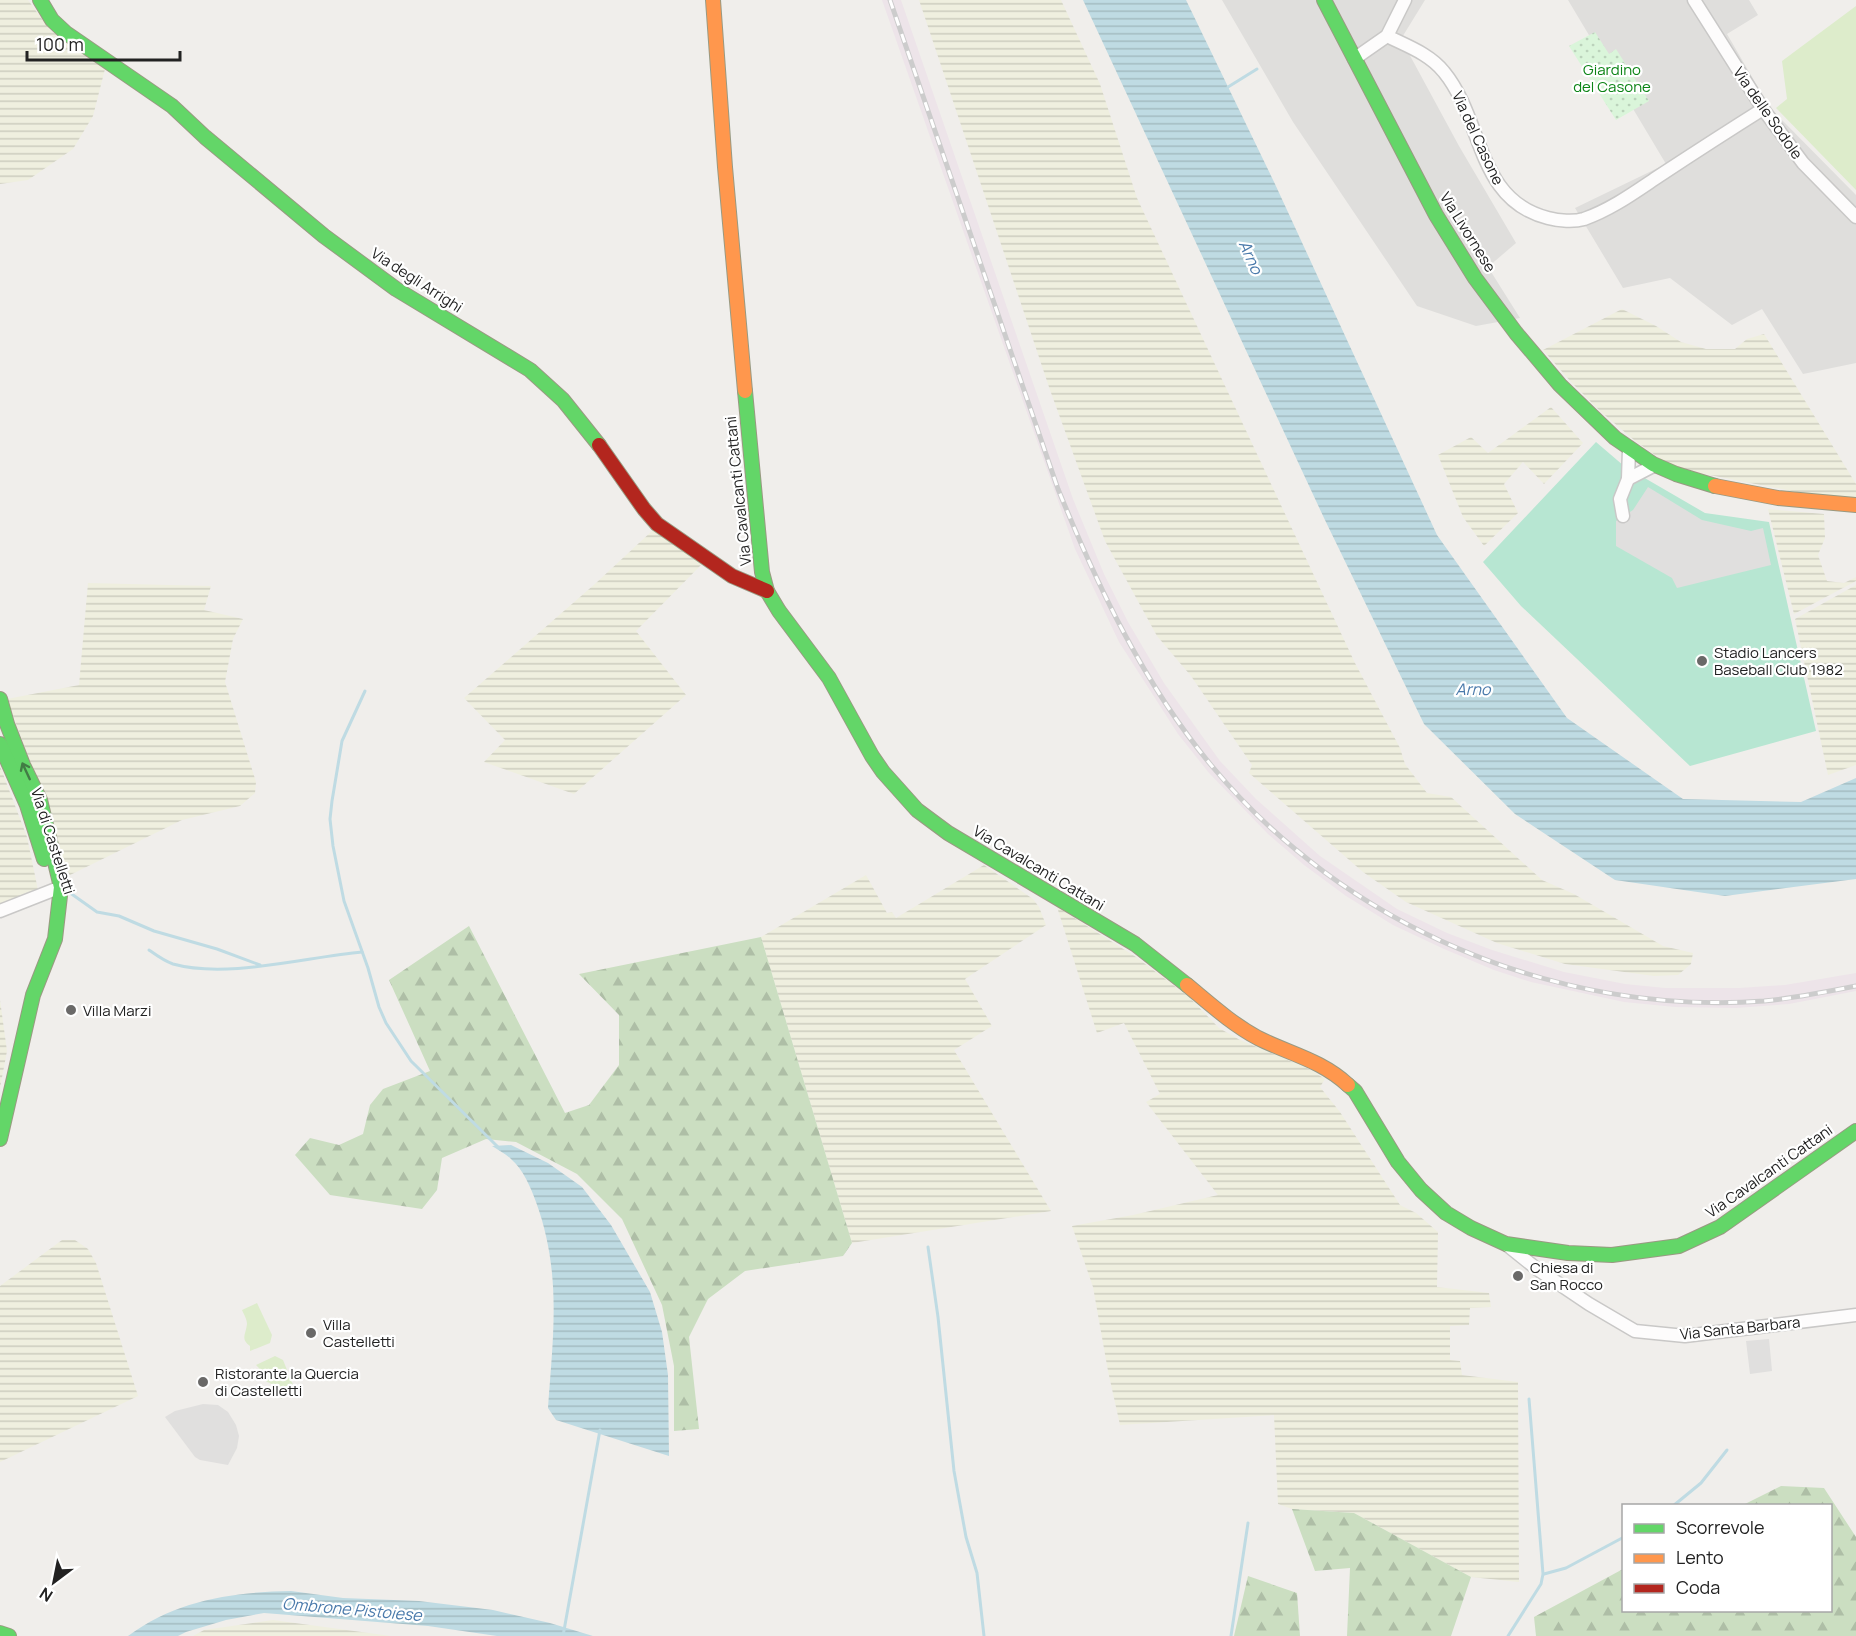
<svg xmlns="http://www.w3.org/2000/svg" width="1856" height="1636" viewBox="0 0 1856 1636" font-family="Manrope,sans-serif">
<defs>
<pattern id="farmland-rules" width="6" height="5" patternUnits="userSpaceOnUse" patternTransform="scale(1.5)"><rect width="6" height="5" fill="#efefdf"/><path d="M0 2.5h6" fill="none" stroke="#cdcdbf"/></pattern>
<pattern id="forest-firs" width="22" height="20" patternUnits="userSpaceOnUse" patternTransform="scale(1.5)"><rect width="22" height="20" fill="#cbdec1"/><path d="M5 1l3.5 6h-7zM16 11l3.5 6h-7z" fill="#aebea6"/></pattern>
<pattern id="park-dots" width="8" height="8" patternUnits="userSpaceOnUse" patternTransform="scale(1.5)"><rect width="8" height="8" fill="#daf5da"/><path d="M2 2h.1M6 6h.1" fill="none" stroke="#bbd2bb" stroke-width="1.8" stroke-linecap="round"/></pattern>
<pattern id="water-rules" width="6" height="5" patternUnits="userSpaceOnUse" patternTransform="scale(1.5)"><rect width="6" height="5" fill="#bfdbe3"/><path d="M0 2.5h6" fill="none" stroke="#a4bcc2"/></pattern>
</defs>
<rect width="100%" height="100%" fill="#f0eeeb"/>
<!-- residential -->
<g fill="#dfdedc">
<polygon points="1222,0 1425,0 1401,39 1459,146 1516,243 1488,267 1520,318 1476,326 1417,306 1293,122"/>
<polygon points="1568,0 1749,0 1758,15 1727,34 1770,108 1856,195 1856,363 1803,374 1762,309 1732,325 1670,278 1623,288 1575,208 1666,164"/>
</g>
<!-- industrial -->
<polygon fill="#ede4e9" points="882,0 901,0 1073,499 1104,574 1128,622 1164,683 1220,761 1256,799 1320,856 1397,909 1447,933 1492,950 1564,972 1625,984 1665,988 1739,988 1785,985 1856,973 1856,991 1789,1004 1736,1008 1675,1007 1624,1002 1531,982 1494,970 1444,949 1393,925 1346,896 1304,865 1268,834 1209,773 1178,734 1119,642 1075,549"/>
<!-- farmland -->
<g fill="url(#farmland-rules)">
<polygon points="0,0 28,0 50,30 105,69 93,116 73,149 28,180 0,184"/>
<polygon points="919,0 1061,0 1100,84 1137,198 1355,663 1400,748 1405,764 1427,793 1451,797 1542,880 1574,894 1663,946 1693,953 1691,964 1678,975 1654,976 1565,964 1497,943 1406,902 1363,872 1249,773 1252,765 1191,676 1157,636 1105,541 1050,390"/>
<polygon points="1622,309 1656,326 1681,342 1706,349 1735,349 1747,339 1764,334 1856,484 1856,500 1802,493 1699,473 1666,463 1634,440 1600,411 1571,382 1543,350"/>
<polygon points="1551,407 1583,443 1544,484 1523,462 1504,484 1518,513 1484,546 1463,517 1438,455 1471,437 1488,453"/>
<polygon points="1768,509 1824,514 1825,538 1818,555 1827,581 1844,583 1856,577 1856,581 1794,614"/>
<polygon points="653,530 702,564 636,631 686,695 574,794 484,762 505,740 464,698 596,583"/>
<polygon points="88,583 211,586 204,610 243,619 233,639 225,682 256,782 255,793 240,806 182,820 68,876 51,819 7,699 79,685"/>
<polygon points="1856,585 1856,765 1828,775 1795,619"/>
<polygon points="0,766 27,837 38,890 0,904"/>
<polygon points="984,865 1033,899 1039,907 1046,925 965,979 992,1026 954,1050 1051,1211 852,1243 761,937 866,875 887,913 892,912 896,918"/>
<polygon points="1057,907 1136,957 1189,997 1219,1028 1240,1040 1309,1069 1325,1079 1320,1087 1340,1112 1400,1205 1416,1213 1438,1232 1437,1287 1489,1293 1491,1307 1470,1308 1469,1325 1450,1326 1450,1360 1460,1361 1462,1375 1518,1382 1519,1582 1471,1577 1354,1513 1292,1509 1278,1504 1274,1415 1120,1425 1108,1371 1093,1287 1072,1226 1133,1215 1218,1195 1146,1102 1160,1094 1124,1023 1097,1033"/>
<polygon points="0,1000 7,1051 0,1088"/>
<polygon points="62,1240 75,1240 88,1249 96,1263 138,1396 0,1462 0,1286"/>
<polygon points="273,1620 391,1636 193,1636 204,1630"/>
</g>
<!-- forest -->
<g fill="url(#forest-firs)">
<polygon points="469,926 565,1113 589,1105 619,1065 619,1015 579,974 761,937 852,1243 843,1256 745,1271 708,1299 689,1337 699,1429 674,1431 674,1366 662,1305 622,1219 577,1174 516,1142 486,1139 442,1158 437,1190 422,1209 330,1195 295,1155 310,1138 339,1145 363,1134 370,1105 383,1089 430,1071 389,980"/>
<polygon points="1781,1486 1824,1488 1856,1537 1856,1636 1536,1636 1534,1617 1623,1569 1624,1610 1830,1610 1830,1506 1743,1505"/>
<polygon points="1292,1509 1354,1513 1471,1577 1451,1636 1347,1636 1350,1568 1315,1571"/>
<polygon points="1248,1576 1297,1593 1300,1636 1234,1636"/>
</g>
<!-- park -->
<polygon fill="url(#park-dots)" points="1595,32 1609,54 1616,49 1649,101 1616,120 1569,46"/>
<!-- garden -->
<g fill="#ddeccb">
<polygon points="1856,6 1856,190 1776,108 1787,99 1782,61"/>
<path d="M257 1303 272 1335 270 1343 250 1351V1346C240 1339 246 1334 247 1324 247 1319 244 1315 242 1310Z"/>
<polygon points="275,1356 283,1360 296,1392 281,1399 274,1385 261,1379 258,1371 259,1368 256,1365"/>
</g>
<!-- pitch -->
<polygon fill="#b7e6d2" points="1596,442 1624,466 1705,513 1769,522 1816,731 1690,766 1521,606 1483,562"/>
<!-- parking -->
<g fill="#e0dfde">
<polygon points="1648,487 1702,520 1751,531 1763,528 1771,565 1677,588 1672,578 1616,546 1616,521 1633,510"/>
<polygon points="1769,1339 1772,1371 1750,1374 1746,1341"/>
<polygon points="203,1404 218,1405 228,1412 236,1425 239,1436 237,1448 228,1465 200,1460 195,1457 165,1417 175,1411"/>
</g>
<!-- water -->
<g fill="url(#water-rules)">
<polygon points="1083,0 1186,0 1275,184 1437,535 1567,718 1683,799 1801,802 1856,778 1856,879 1725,896 1615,880 1515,814 1424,724 1324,518"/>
<path d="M511 1145 548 1163 582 1187 611 1225 650 1292 662 1332 668 1375 669 1456 556 1420 548 1408C553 1336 562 1273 536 1202 531 1188 523 1169 511 1159 506 1154 498 1150 492 1146Z"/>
<path d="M291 1591 343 1598 419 1601 493 1610 550 1623 593 1636H497L428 1626 264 1613 226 1620 186 1632 178 1636H128C176 1600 233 1592 291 1591Z"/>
</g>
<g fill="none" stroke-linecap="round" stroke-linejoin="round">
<!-- stream -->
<g stroke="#bfdbe3" stroke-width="3">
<polyline points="1228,87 1257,69"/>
<polyline points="365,691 342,741 332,801 330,819 333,846 344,901 368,968 379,1007 386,1023 411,1061 500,1149"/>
<polyline points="66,890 97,912 119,916 154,931 217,949 260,965"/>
<path d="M149 950C156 955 164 961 173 964 227 979 306 957 362 952"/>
<polyline points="928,1247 938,1317 954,1471 966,1537 977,1573 984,1636"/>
<polyline points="1673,1506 1701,1483 1727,1450"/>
<polyline points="1544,1574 1566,1568 1624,1537"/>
<polyline points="563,1636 600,1430"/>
<polyline points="1231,1636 1248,1523"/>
<polyline points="1508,1636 1541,1584 1543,1574 1529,1399"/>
</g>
<!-- street casing -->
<g stroke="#c9c8c7" stroke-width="15">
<g id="street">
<polyline points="1694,0 1763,109 1803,163 1856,217"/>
<path d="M1387 36C1407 46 1430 54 1444 72 1484 121 1476 200 1548 218 1559 221 1574 222 1584 219 1612 209 1635 192 1659 176 1694 153 1728 131 1763 109"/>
<polyline points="1354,59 1387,36 1405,0"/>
<polyline points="1628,479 1655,465"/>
<polyline points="1623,516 1620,499 1628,479 1629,449"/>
<polyline points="0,911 61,887"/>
<polyline points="1507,1245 1537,1269 1589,1304 1635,1331 1685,1336 1856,1315"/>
</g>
</g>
<!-- fast casing -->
<g stroke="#999a82" stroke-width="16">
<g id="fast">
<polyline points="40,0 52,20 66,33 172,106 205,137 324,236 396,289 530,370 563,400 599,445"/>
<polyline points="1324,0 1436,215 1475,278 1516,333 1560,385 1615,438 1653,464 1676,474 1715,486"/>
<polyline points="745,391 762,572 767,591 779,611 829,678 872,756 883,772 917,810 948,833 1135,944 1187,985"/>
<polyline points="0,699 7,724 23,765 40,800 61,887 55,939 33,995 0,1139"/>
<polyline points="0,744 27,805 44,859"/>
<polyline points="1348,1085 1355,1091 1398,1162 1421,1190 1446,1213 1471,1228 1506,1244 1568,1253 1612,1255 1679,1246 1720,1227 1856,1131"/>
<polyline points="0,1633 9,1636"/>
</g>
</g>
<!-- slow casing -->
<g stroke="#999a82" stroke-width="16">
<g id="slow">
<polyline points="713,0 725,167 745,391"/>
<polyline points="1715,486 1778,498 1856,505"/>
<path d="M1187 985C1210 1004 1232 1024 1258 1038 1290 1054 1321 1060 1348 1085"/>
</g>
</g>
<!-- jam casing -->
<g stroke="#999a82" stroke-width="16">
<polyline id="jam" points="599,445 644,509 657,524 732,576 767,591"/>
</g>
<!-- street -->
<use href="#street" stroke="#fdfcfc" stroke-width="12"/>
<!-- fast -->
<use href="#fast" stroke="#63d668" stroke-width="14"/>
<!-- slow -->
<use href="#slow" stroke="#ff974d" stroke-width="14"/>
<!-- jam -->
<use href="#jam" stroke="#b3261e" stroke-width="14"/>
<!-- rail casing -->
<g stroke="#ccc" stroke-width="5">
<path id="rail" d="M890 0 1058 489C1098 587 1143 683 1211 765 1344 926 1556 1016 1764 1001 1795 998 1826 992 1856 986"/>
</g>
<!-- rail -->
<use href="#rail" stroke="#fff" stroke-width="3" stroke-dasharray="9" stroke-linecap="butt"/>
</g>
<!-- one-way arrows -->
<defs><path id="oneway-shaft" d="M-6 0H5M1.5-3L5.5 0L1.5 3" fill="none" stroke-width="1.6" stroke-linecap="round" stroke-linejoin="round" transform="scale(1.5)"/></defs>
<use stroke="#427c45" href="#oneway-shaft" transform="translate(26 771) rotate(-115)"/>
<!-- markers -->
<g fill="#6a6968" stroke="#fff" stroke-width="2">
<circle cx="1702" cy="661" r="6"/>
<circle cx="71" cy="1010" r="6"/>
<circle cx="1518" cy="1276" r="6"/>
<circle cx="311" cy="1333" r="6"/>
<circle cx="203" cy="1382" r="6"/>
</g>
<g text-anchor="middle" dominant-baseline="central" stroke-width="4.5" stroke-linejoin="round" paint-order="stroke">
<!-- park labels -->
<g font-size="15" fill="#0c8416" stroke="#fff">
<text x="1612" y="69">Giardino<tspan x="1612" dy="17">del Casone</tspan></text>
</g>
<!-- street labels -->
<g font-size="15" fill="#222" stroke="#fff">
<text transform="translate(1768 113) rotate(55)">Via delle Sodole</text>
<text transform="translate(1478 138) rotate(65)">Via del Casone</text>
<text transform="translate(1468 232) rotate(58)">Via Livornese</text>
<text transform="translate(417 280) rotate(33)">Via degli Arrighi</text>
<text transform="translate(738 491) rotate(-96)">Via Cavalcanti Cattani</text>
<text transform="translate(53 841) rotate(72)">Via di Castelletti</text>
<text transform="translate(1039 868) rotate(31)">Via Cavalcanti Cattani</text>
<text transform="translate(1769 1171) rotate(-35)">Via Cavalcanti Cattani</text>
<text transform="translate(1740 1328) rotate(-6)">Via Santa Barbara</text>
</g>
<!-- poi labels -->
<g font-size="15" fill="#222" stroke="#fff" text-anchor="start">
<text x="1714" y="652">Stadio Lancers<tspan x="1714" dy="17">Baseball Club 1982</tspan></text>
<text x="83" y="1010">Villa Marzi</text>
<text x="1530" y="1267">Chiesa di<tspan x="1530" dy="17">San Rocco</tspan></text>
<text x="323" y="1324">Villa<tspan x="323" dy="17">Castelletti</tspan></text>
<text x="215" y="1373">Ristorante la Quercia<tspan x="215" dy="17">di Castelletti</tspan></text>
</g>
<!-- water labels -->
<g font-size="16" font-style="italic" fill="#4a7aab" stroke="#fff">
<text transform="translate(1251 257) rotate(66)">Arno</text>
<text x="1473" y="689">Arno</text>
<text transform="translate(352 1609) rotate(5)">Ombrone Pistoiese</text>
</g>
</g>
<!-- legend -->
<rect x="1622" y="1504" width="210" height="108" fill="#ffffff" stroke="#a7a7a7" stroke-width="1.5"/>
<rect x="1634" y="1524" width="30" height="9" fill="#63d668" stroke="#a7a7a7" stroke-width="1.5"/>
<text x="1676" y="1534" font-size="18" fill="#222222">Scorrevole</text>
<rect x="1634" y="1554" width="30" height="9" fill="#ff974d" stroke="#a7a7a7" stroke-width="1.5"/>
<text x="1676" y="1564" font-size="18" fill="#222222">Lento</text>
<rect x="1634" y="1584" width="30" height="9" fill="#b3261e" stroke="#a7a7a7" stroke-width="1.5"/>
<text x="1676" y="1594" font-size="18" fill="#222222">Coda</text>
<!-- north arrow -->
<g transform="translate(54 1582) rotate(212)" stroke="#ffffff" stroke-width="4.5" paint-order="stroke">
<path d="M0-4.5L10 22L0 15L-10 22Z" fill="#222222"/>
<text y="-9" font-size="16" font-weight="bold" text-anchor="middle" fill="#222222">N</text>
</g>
<!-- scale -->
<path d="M27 51v9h153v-9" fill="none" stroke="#222222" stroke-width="3"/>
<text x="36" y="51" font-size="18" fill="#222222" stroke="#ffffff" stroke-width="4.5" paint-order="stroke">100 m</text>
</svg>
